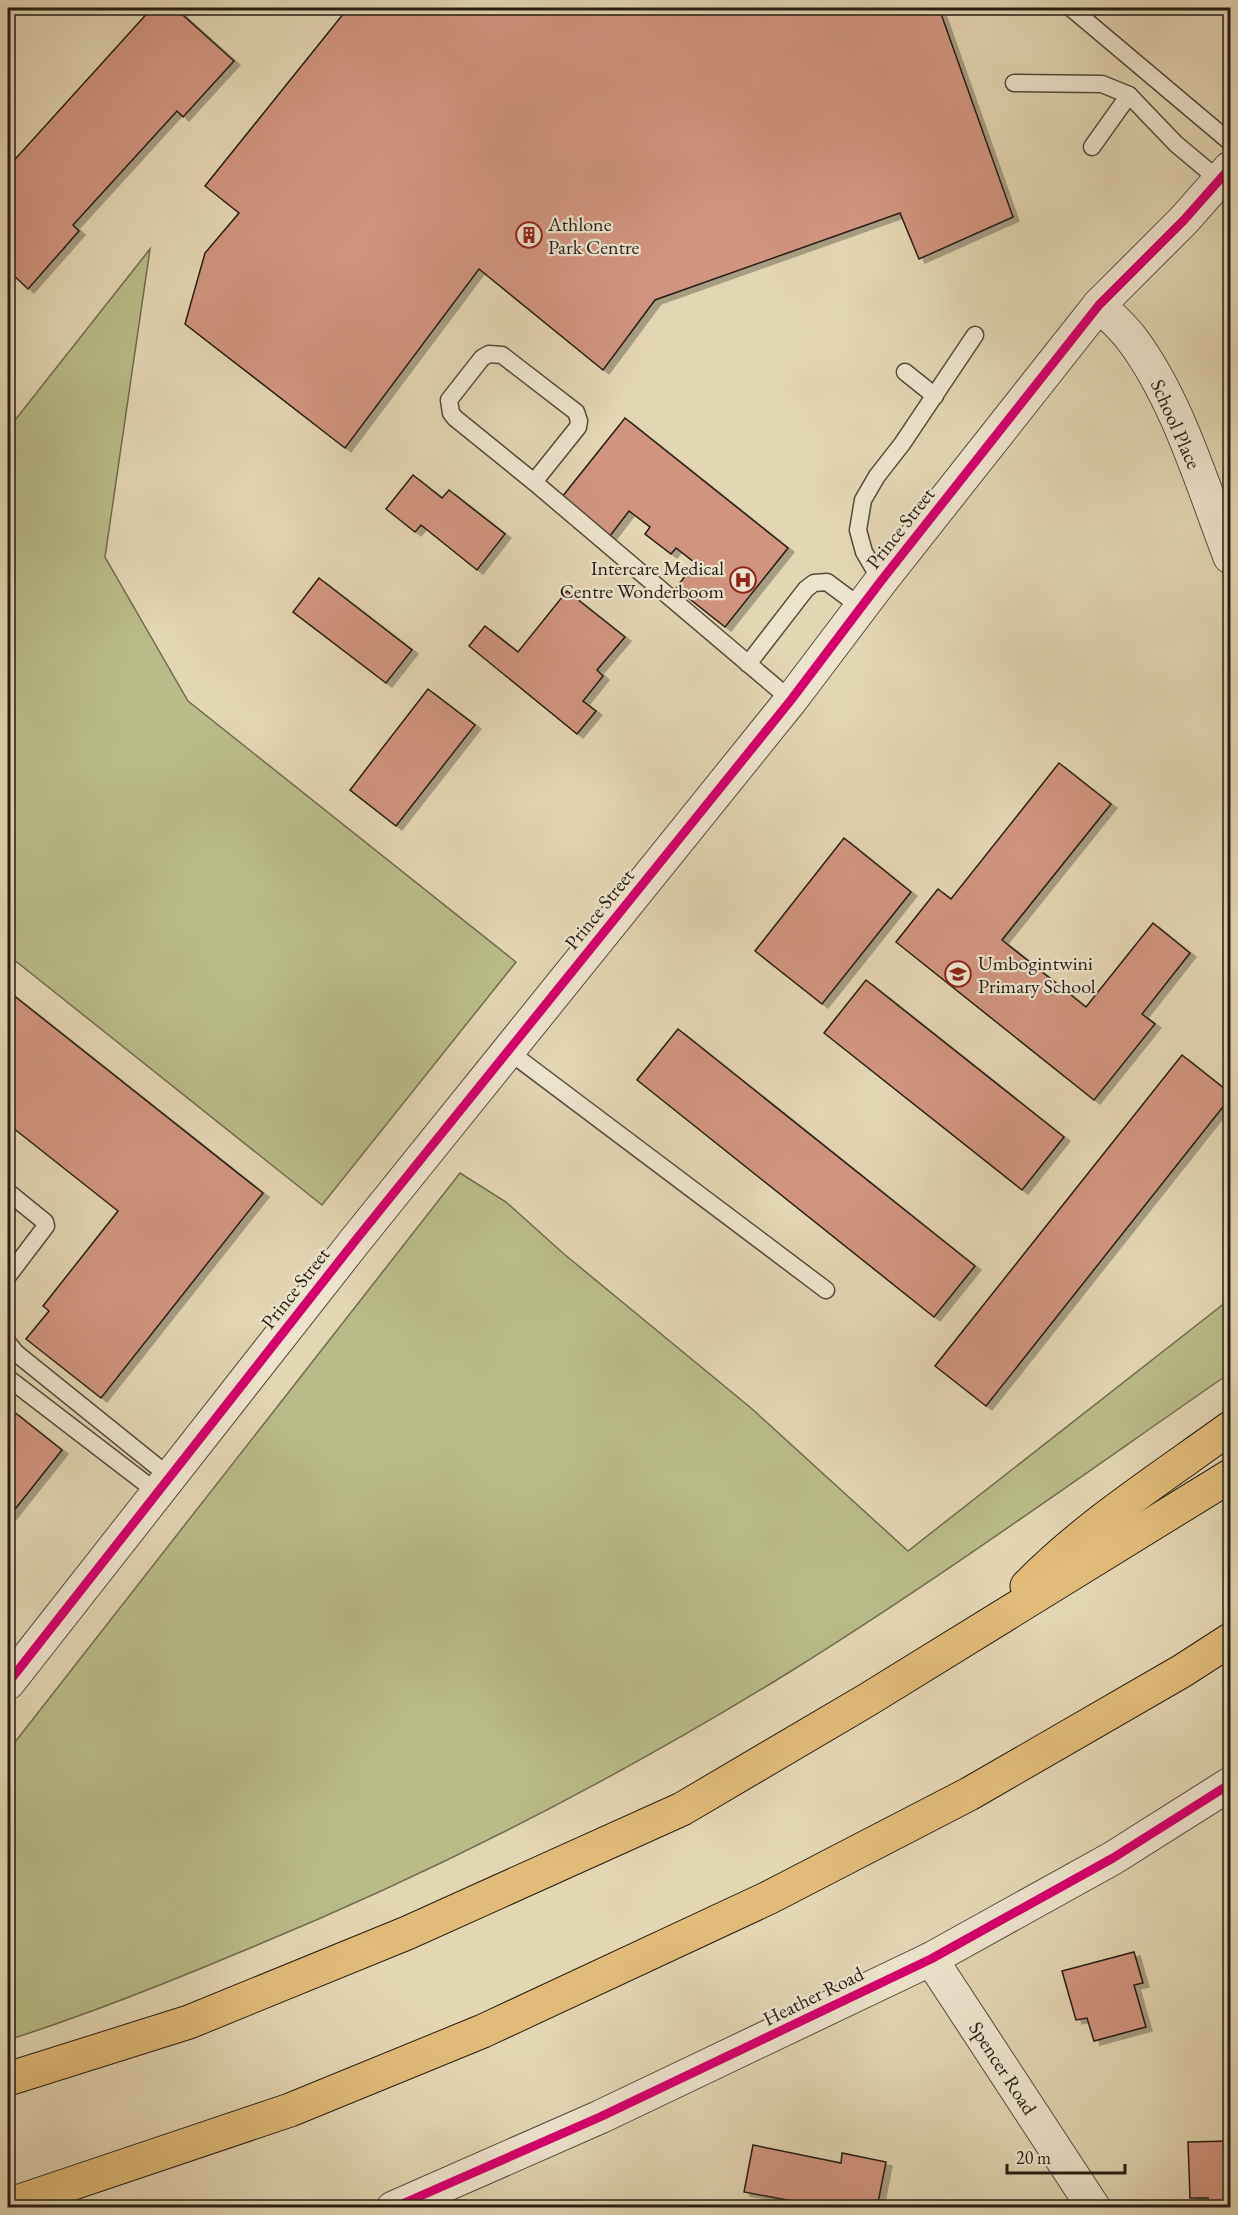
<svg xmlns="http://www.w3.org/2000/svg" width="1238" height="2215" viewBox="0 0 1238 2215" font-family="'EB Garamond',serif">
<defs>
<filter id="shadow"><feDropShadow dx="6" dy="4" stdDeviation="0" flood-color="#0004"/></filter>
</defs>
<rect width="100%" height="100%" fill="#e3d6b2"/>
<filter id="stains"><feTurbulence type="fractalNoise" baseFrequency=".00333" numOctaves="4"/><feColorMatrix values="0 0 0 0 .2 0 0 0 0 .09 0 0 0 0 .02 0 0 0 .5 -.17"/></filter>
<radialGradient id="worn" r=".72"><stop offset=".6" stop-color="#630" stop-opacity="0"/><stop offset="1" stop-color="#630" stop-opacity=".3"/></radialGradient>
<!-- green -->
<g fill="#b9bc88" stroke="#6f6c4e" stroke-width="1.5">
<polygon points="150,249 105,557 188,701 516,962 322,1205 8,955 8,429"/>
<path d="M460 1173 506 1202 564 1254 751 1408 908 1551 1230 1299V1373C1084 1474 939 1579 788 1673 613 1781 429 1875 238 1953 162 1985 86 2015 8 2040V1751Z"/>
</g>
<!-- building -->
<g fill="#d1957f" stroke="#251d13" stroke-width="1.5" filter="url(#shadow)">
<polygon points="152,8 175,8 234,61 183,117 177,111 73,225 79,231 28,289 8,270 8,167"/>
<polygon points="348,8 939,8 1013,217 919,259 900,213 655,300 603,370 479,269 345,448 185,324 205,253 239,213 205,186"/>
<polygon points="625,418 788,548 725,627 676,588 695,563 676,548 671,554 645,534 650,527 629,511 610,536 562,497"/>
<polygon points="413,475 442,498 449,490 505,534 477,570 421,525 415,532 386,509"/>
<polygon points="319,578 412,650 386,683 293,612"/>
<polygon points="567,591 625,637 597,670 603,676 583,701 596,711 577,734 469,646 485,626 518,652"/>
<polygon points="428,689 475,725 396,826 350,790"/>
<polygon points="1059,763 1111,804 1002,940 1086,1007 1153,923 1190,953 1142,1014 1155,1024 1094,1100 896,942 938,889 951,899"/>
<polygon points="844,838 911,892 822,1004 755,951"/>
<polygon points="866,980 1064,1137 1022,1190 824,1033"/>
<polygon points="8,991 263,1193 101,1398 26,1339 49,1311 43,1306 118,1211 8,1124"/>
<polygon points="678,1029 975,1266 934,1317 637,1080"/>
<polygon points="1182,1055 1230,1093 1230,1098 986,1406 935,1366"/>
<polygon points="13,1411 62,1450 8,1518 8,1418"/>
<polygon points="1134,1952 1143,1983 1134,1985 1146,2027 1094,2041 1087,2018 1076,2020 1062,1971"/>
<polygon points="1230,2141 1230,2208 1208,2208 1208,2198 1190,2198 1188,2142"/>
<polygon points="753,2145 841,2163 842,2153 886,2162 877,2208 804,2208 803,2203 744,2192"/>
</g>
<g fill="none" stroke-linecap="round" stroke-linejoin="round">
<!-- service casing -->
<g stroke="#544b3b" stroke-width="19">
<g id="service">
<polyline points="1071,8 1230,142"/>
<polyline points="1014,83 1102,84 1129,95"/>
<polyline points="1092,147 1129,95 1176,144 1219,180"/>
<polyline points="905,372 935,396"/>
<polyline points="534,482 578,427 579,421 576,412 502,355 489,354 482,358 449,400 451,413 455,418 534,482 791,700"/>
<polyline points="881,581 864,552 858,530 863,500 877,476 902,444 975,335"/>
<polyline points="748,664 806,589 814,583 827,582 862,608"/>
<polyline points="507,1050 826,1290"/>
<polyline points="8,1192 45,1222 46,1226 8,1276"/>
<polyline points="8,1343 16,1353 170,1477"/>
<polyline points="8,1378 158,1493"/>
</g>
</g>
<!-- minor casing -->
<g stroke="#544b3b" stroke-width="35">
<g id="minor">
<path d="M1099 305C1109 315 1122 326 1131 338 1177 398 1203 487 1230 557"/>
<polyline points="8,1683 355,1241 791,700 881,581 1099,305 1184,220 1230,168"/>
<polyline points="931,1959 1094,2208"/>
<polyline points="393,2208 600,2117 931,1959 1113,1858 1230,1784"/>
</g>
</g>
<!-- motorway casing -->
<g stroke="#251d13" stroke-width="35">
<g id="motorway">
<path d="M1027 1586C1087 1525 1161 1478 1230 1428"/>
<polyline points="8,2079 189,2022 407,1933 682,1809 867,1700 1230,1476"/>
<polyline points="8,2205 290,2110 483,2031 768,1898 969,1794 1182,1671 1230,1640"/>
</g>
</g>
<!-- service -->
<use href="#service" stroke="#ede4cd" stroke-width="16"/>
<!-- minor -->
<use href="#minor" stroke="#ede4cd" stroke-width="33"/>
<!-- motorway -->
<use href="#motorway" stroke="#e2bb79" stroke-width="33"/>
<!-- cycleway casing -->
<g stroke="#ede4cd" stroke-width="13">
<g id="cycleway">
<polyline points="8,1683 355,1241 791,700 881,581 1099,305 1184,220 1230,168"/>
<polyline points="393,2208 600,2117 931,1959 1113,1858 1230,1784"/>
</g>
</g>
<!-- cycleway -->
<use href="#cycleway" stroke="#d6006c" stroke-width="9"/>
</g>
<!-- icons -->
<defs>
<g id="building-ring" transform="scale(1.35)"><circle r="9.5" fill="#ede4cd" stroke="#8f2418" stroke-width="1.5"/><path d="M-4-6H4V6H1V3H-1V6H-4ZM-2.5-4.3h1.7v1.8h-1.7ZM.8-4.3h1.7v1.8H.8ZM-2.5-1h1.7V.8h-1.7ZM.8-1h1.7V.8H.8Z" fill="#8f2418"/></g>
<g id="hospital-ring" transform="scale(1.35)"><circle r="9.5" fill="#ede4cd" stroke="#8f2418" stroke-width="1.5"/><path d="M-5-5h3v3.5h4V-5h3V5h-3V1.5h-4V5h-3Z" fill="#8f2418"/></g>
<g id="school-ring" transform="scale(1.35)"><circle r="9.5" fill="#ede4cd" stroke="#8f2418" stroke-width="1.5"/><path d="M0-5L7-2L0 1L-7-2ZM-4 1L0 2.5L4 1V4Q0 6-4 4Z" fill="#8f2418"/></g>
</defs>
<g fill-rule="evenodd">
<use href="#building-ring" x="529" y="235"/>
<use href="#hospital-ring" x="743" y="580"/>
<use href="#school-ring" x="958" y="974"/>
</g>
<g text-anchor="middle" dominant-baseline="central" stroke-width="4.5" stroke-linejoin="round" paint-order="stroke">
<!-- poi labels -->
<g font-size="20" fill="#251d13" stroke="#ede4cd" text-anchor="start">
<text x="548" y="224">Athlone<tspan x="548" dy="23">Park Centre</tspan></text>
<text x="724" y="568" text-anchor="end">Intercare Medical<tspan x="724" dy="23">Centre Wonderboom</tspan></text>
<text x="978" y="963">Umbogintwini<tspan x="978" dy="23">Primary School</tspan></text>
</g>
<!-- street labels -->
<g font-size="20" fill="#251d13" stroke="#ede4cd">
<text transform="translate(1176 424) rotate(66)">School Place</text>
<text transform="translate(900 528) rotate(-52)">Prince Street</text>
<text transform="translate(599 909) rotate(-51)">Prince Street</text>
<text transform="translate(295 1288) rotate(-52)">Prince Street</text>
<text transform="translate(813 1996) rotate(-26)">Heather Road</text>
<text transform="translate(1003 2068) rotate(57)">Spencer Road</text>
</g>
</g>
<!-- margin -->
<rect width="1238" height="2215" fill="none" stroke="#e3d6b2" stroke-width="30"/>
<rect x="9" y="9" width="1220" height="2197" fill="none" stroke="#251d13" stroke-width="3"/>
<rect x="15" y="15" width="1208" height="2185" fill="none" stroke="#251d13" stroke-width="1.5"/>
<!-- scale -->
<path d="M1007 2164v9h118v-9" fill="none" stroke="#251d13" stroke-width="3"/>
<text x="1016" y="2164" font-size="18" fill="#251d13" stroke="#ede4cd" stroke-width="4.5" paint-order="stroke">20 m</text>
<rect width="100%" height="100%" filter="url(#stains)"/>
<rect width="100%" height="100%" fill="url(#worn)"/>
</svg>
